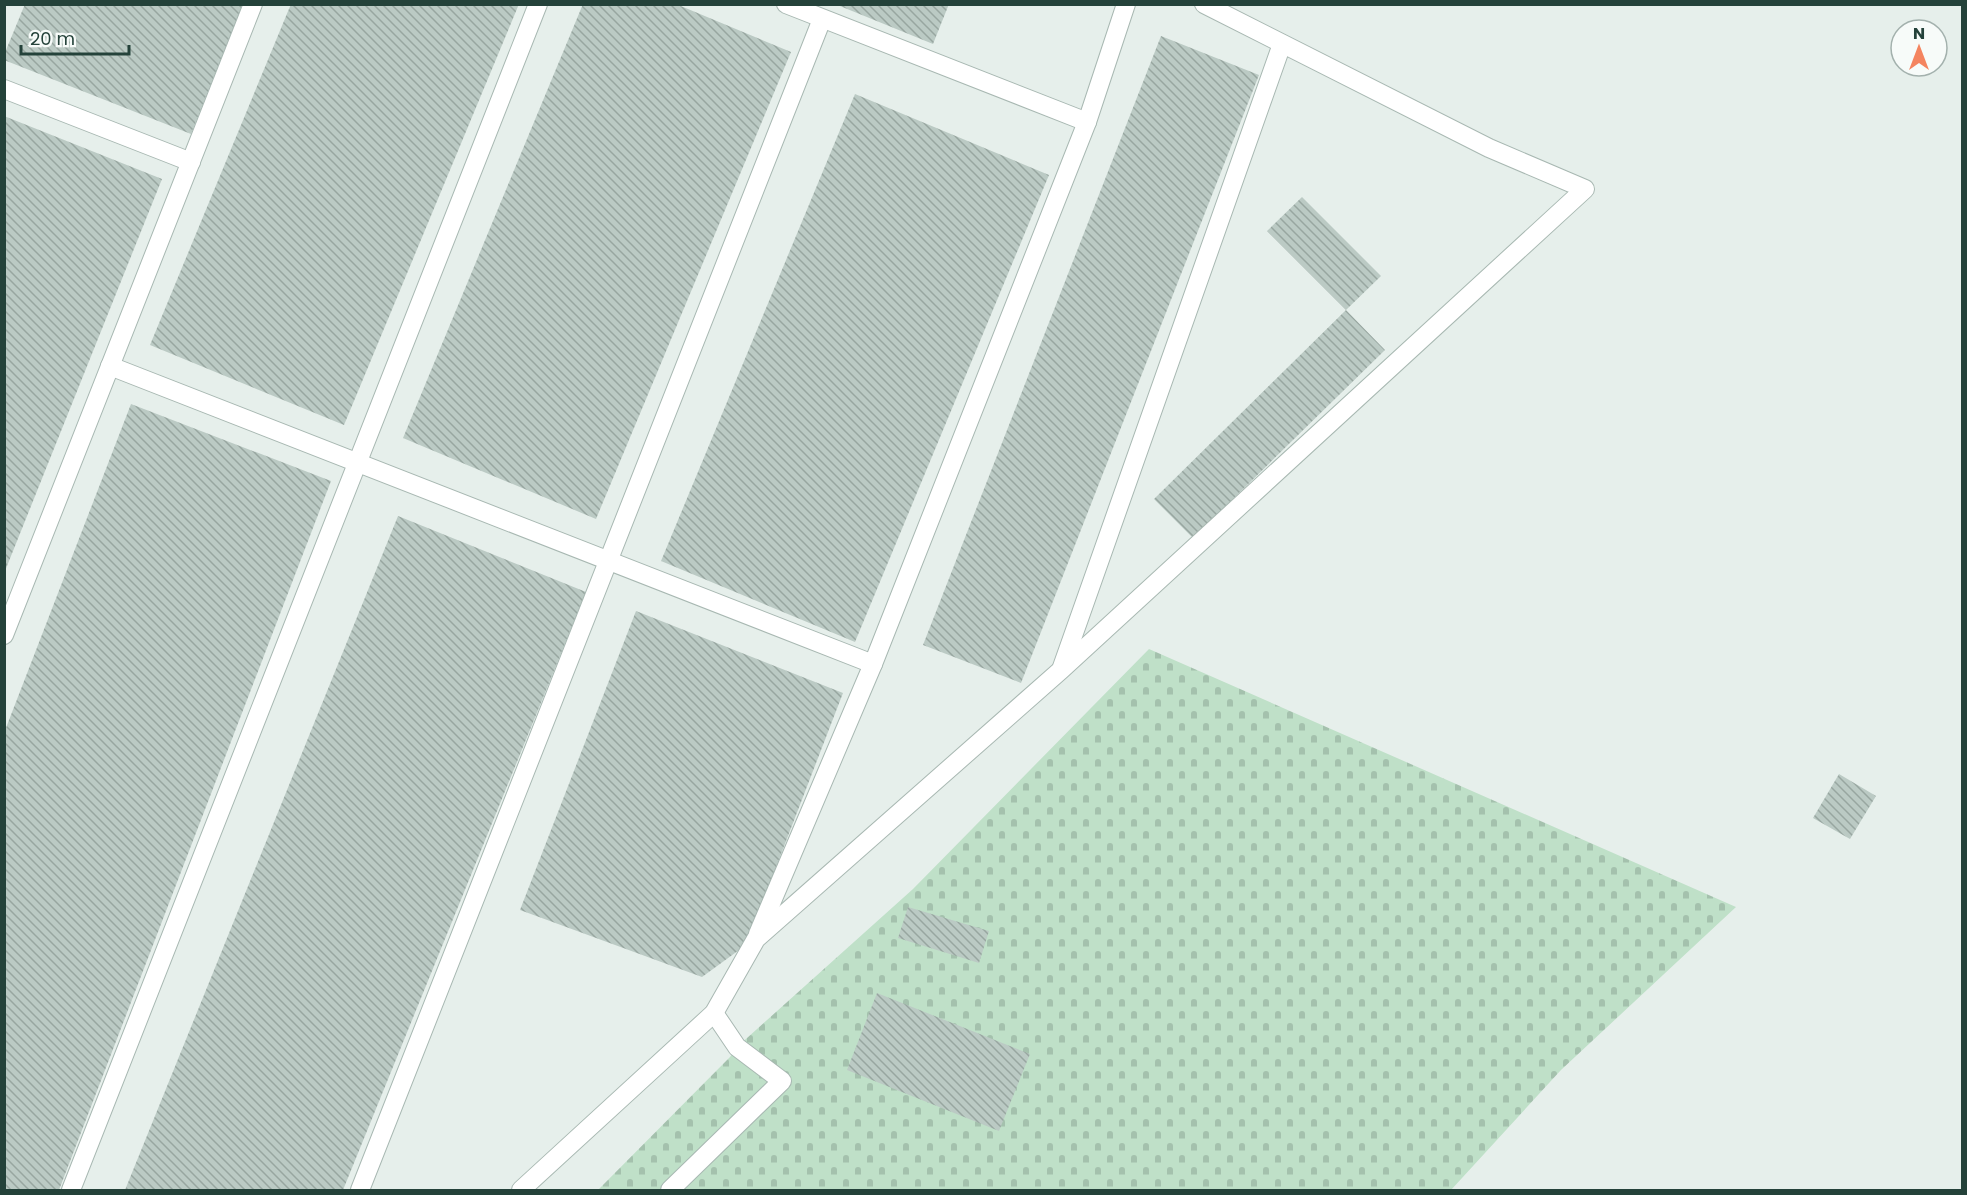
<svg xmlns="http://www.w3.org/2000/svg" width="1967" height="1195" viewBox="0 0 1967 1195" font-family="Poppins,sans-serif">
<defs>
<pattern id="cemetery-stones" width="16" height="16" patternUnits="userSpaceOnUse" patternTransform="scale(1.5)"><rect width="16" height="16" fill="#bfe0c8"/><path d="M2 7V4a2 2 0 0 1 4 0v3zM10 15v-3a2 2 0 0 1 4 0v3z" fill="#a4c1ad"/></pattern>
<pattern id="building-back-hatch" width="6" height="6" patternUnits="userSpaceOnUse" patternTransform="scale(1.5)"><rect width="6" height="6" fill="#bbcac4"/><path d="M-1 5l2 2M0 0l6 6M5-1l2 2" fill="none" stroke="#98a6a0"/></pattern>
</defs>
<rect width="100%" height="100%" fill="#e6efeb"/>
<!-- cemetery -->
<polygon fill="url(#cemetery-stones)" points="1149,649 1736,907 1561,1070 1451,1190 598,1190 730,1057 737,1047 913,889"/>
<!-- building -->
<g fill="url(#building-back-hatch)">
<polygon points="25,4 243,4 191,134 4,60 4,55"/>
<polygon points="291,4 519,4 344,425 150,345"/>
<polygon points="583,4 676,4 791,52 596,519 403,438"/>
<polygon points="835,4 949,4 933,44"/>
<polygon points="1161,36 1259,75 1021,683 923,645"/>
<polygon points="855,94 1049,175 855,642 661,561"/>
<polygon points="4,116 162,179 5,571 4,571"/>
<polygon points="1302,197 1381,276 1346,310 1385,350 1193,538 1154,499 1346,310 1267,231"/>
<polygon points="131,404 331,481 59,1190 4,1190 4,733"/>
<polygon points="398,516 586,592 343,1190 125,1190"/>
<polygon points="636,611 843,693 746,945 702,977 520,910"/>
<polygon points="1839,774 1876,796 1850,839 1813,818"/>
<polygon points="908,907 989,931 979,963 898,938"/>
<polygon points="877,993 1030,1054 999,1131 847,1070"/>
</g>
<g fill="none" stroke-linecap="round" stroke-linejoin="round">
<!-- minor casing -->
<g stroke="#a8b8b2" stroke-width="20">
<g id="minor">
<polyline points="786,4 1087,122"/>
<polyline points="4,89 191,162"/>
<polyline points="110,366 873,664"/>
<polyline points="4,635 253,4"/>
<polyline points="1062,667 1282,44"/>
<polyline points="758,934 873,664 1087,122 1126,4"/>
<polyline points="71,1190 538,4"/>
<polyline points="360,1190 822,19"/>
<polyline points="521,1190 714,1013 756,939 1061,670 1585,189 1489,148 1204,4"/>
<polyline points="670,1190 782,1081 737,1047 714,1013"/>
</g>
</g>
<!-- minor -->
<use href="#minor" stroke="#fff" stroke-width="18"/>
</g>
<!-- border -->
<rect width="1967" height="1195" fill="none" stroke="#24423a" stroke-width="12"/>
<!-- north arrow -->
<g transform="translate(1919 48)"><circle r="28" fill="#f7fbf9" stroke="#a3b1ad" stroke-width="1.5"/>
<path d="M0-4.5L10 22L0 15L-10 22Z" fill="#f4845f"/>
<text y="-9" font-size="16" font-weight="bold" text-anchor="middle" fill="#24423a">N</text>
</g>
<!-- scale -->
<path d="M21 45v9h108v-9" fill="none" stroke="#24423a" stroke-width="3"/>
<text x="30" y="45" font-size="18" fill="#24423a" stroke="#f7fbf9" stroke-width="4.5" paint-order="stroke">20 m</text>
</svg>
